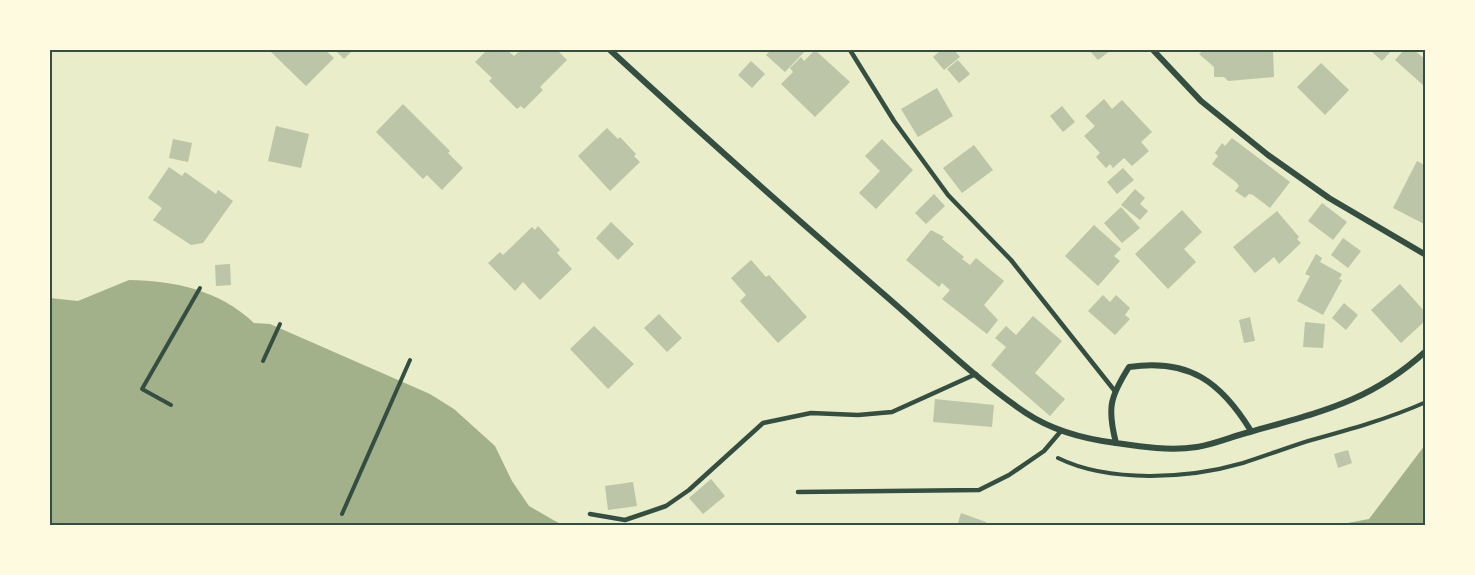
<svg xmlns="http://www.w3.org/2000/svg" width="1475" height="575" viewBox="0 0 1475 575" font-family="Poppins,sans-serif">
<rect width="100%" height="100%" fill="#e9edc9"/>
<!-- water -->
<g fill="#a3b18a">
<path d="M129 280C176 281 219 290 254 323L270 324 430 394 454 409 495 446 512 481 529 506 562 525H50V298L78 301Z"/>
<polygon points="1425,445 1425,525 1337,525 1369,519"/>
</g>
<!-- building -->
<g fill="#bcc5a7">
<polygon points="269,50 325,50 334,58 306,86"/>
<polygon points="335,50 353,50 344,59"/>
<polygon points="487,50 507,50 514,56 521,50 557,50 567,60 540,87 543,90 524,109 521,106 517,109 489,81 492,78 475,62"/>
<polygon points="771,50 806,50 785,72 766,55"/>
<polygon points="815,50 850,82 815,117 781,84 793,72 790,68 801,57 804,61"/>
<polygon points="941,50 954,50 960,57 944,70 933,57"/>
<polygon points="1089,50 1111,50 1098,60"/>
<polygon points="1204,50 1273,50 1274,77 1228,81 1224,77 1214,77 1214,67 1199,54"/>
<polygon points="1370,50 1392,50 1382,61"/>
<polygon points="1404,50 1414,50 1426,60 1426,82 1423,85 1395,60"/>
<polygon points="958,60 970,74 959,83 947,69"/>
<polygon points="751,61 765,74 752,88 738,75"/>
<polygon points="1321,63 1349,90 1325,115 1297,87"/>
<polygon points="937,88 953,116 918,137 901,109"/>
<polygon points="1104,99 1112,109 1122,100 1152,132 1141,142 1149,151 1132,166 1124,158 1113,168 1110,164 1106,168 1096,157 1100,153 1084,136 1095,126 1085,116"/>
<polygon points="403,104 450,151 448,153 463,168 442,190 427,175 423,179 376,132"/>
<polygon points="1062,106 1075,122 1063,132 1050,116"/>
<polygon points="276,126 309,134 301,168 268,161"/>
<polygon points="607,128 618,139 620,137 636,154 634,156 640,162 610,191 578,156"/>
<polygon points="1232,138 1290,182 1270,208 1253,195 1249,194 1245,198 1235,191 1239,186 1236,182 1212,164 1218,156 1215,153 1222,143 1225,146"/>
<polygon points="173,139 192,143 188,162 169,158"/>
<polygon points="882,139 913,170 876,209 859,193 880,171 865,156"/>
<polygon points="974,145 993,170 962,193 943,168"/>
<polygon points="1417,161 1426,166 1426,225 1393,208"/>
<polygon points="169,167 182,176 185,172 216,194 218,190 233,201 203,243 191,245 153,220 162,208 148,198"/>
<polygon points="1123,168 1134,180 1117,194 1107,182"/>
<polygon points="1135,189 1145,198 1140,204 1148,211 1140,220 1121,205"/>
<polygon points="934,194 945,206 926,224 915,213"/>
<polygon points="1322,203 1347,222 1333,240 1308,221"/>
<polygon points="1121,207 1140,228 1122,243 1104,223"/>
<polygon points="1182,210 1202,232 1184,249 1196,262 1168,289 1135,254"/>
<polygon points="1277,211 1299,237 1297,239 1301,243 1279,264 1274,257 1255,273 1233,247"/>
<polygon points="611,222 634,244 618,260 596,238"/>
<polygon points="1094,225 1121,249 1114,256 1120,261 1098,286 1065,256"/>
<polygon points="538,226 560,250 557,253 572,269 540,300 523,282 515,291 488,263 500,252 503,255 532,227 535,230"/>
<polygon points="931,230 944,237 942,239 964,257 962,259 970,265 976,258 1004,281 984,305 998,320 987,334 942,299 950,290 942,283 939,287 906,260"/>
<polygon points="1343,238 1361,251 1348,268 1331,255"/>
<polygon points="1316,254 1322,258 1320,262 1342,274 1339,279 1342,280 1323,315 1297,301 1310,276 1305,274"/>
<polygon points="751,260 766,277 769,275 807,317 778,343 740,301 746,295 731,278"/>
<polygon points="230,264 231,285 216,286 215,265"/>
<polygon points="1400,284 1426,313 1426,320 1401,343 1371,310"/>
<polygon points="1103,295 1110,302 1116,295 1130,308 1125,315 1130,319 1115,335 1088,311"/>
<polygon points="1344,303 1358,315 1346,330 1332,318"/>
<polygon points="659,314 682,338 667,352 644,328"/>
<polygon points="1033,316 1062,341 1035,373 1065,399 1050,416 991,365 1006,347 995,338 1006,326 1016,335"/>
<polygon points="1250,317 1255,341 1244,343 1239,320"/>
<polygon points="1305,322 1325,324 1323,348 1303,347"/>
<polygon points="594,326 634,364 608,389 570,349"/>
<polygon points="935,399 994,405 992,427 933,422"/>
<polygon points="1348,450 1352,463 1338,468 1334,454"/>
<polygon points="711,479 725,496 703,514 689,498"/>
<polygon points="633,482 637,506 608,510 605,486"/>
<polygon points="961,513 986,522 985,526 957,526"/>
</g>
<g fill="none" stroke-linecap="round" stroke-linejoin="round">
<!-- path -->
<g stroke="#344e41" stroke-width="4">
<polyline points="263,361 280,324"/>
<polyline points="171,405 142,389 200,288"/>
<path d="M1058 458C1109 483 1188 479 1243 463 1265 456 1286 448 1308 441 1348 430 1388 419 1426 402"/>
<polyline points="342,514 410,360"/>
</g>
<!-- service -->
<g stroke="#344e41" stroke-width="4.5">
<polyline points="850,50 894,121 948,195 1011,260 1114,390"/>
<polyline points="798,492 979,490 1009,475 1044,451 1061,431"/>
<polyline points="590,514 625,520 666,506 689,490 763,423 811,413 858,415 892,412 976,374"/>
</g>
<!-- minor -->
<g stroke="#344e41" stroke-width="6">
<path d="M610 50C699 132 789 212 880 291 928 332 974 378 1026 413 1053 431 1084 439 1116 443"/>
<polyline points="1153,50 1201,101 1268,155 1329,198 1426,255"/>
<path d="M1251 431C1221 382 1189 358 1129 367 1110 397 1107 408 1116 443 1143 447 1170 451 1197 447 1215 444 1233 436 1250 432 1320 412 1370 402 1426 351"/>
</g>
</g>
<!-- border -->
<rect width="1475" height="575" fill="none" stroke="#fefae0" stroke-width="102"/>
<rect x="51" y="51" width="1373" height="473" fill="none" stroke="#344e41" stroke-width="2"/>
</svg>
